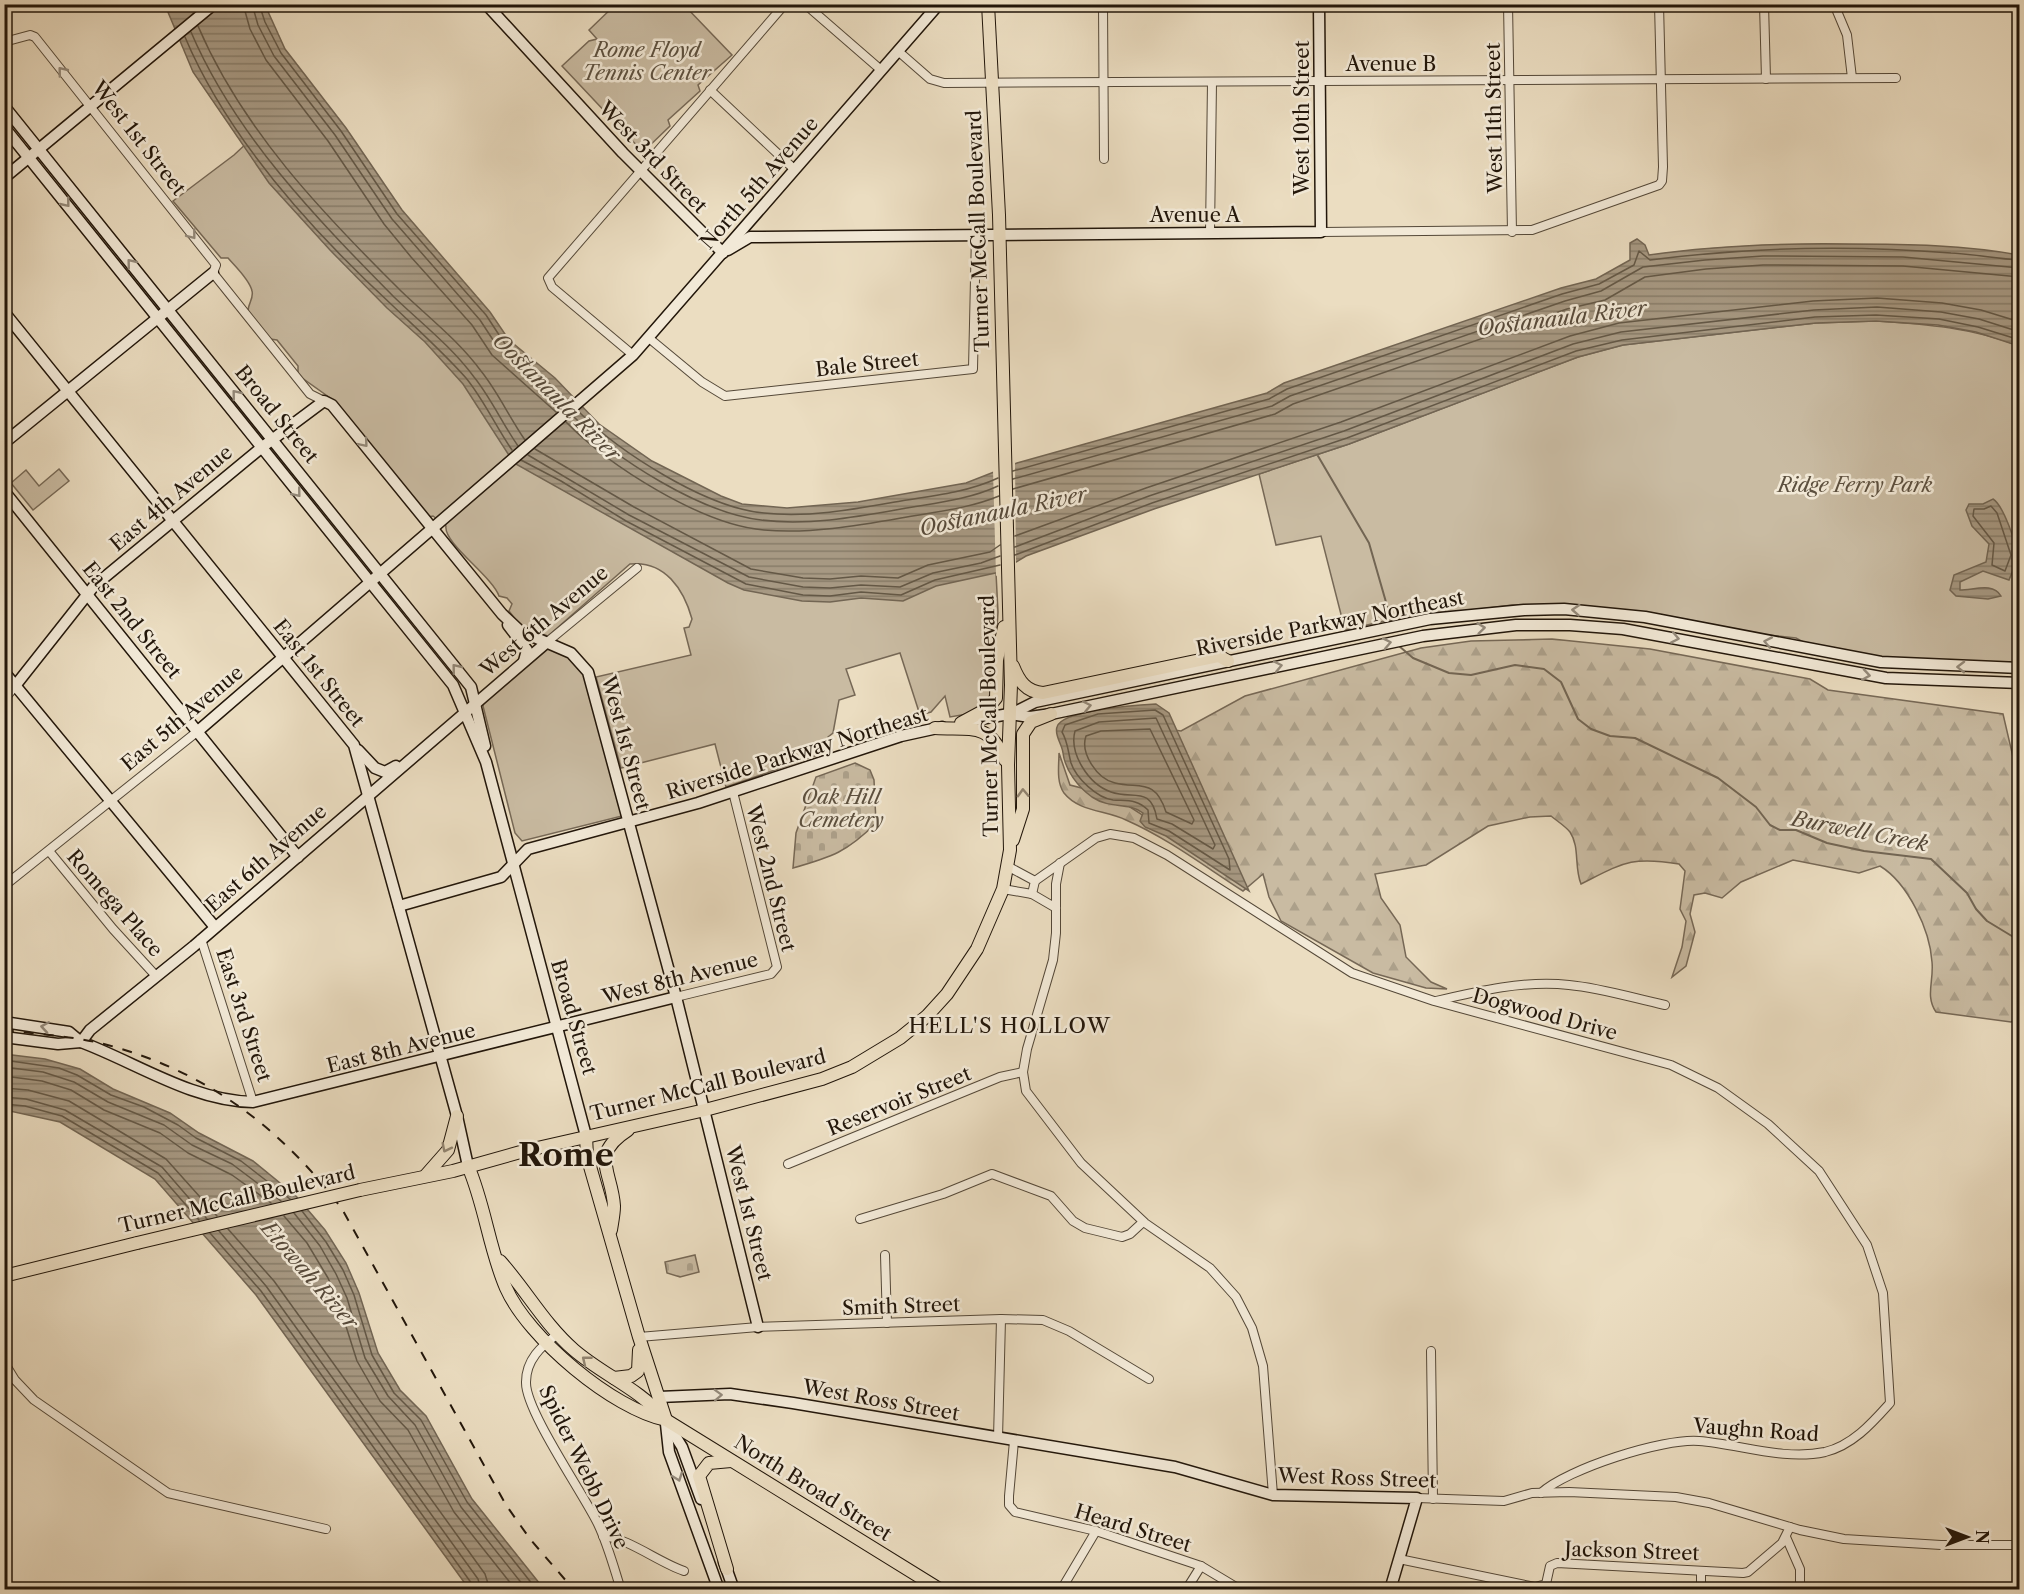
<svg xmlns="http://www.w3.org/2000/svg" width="2024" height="1594" viewBox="0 0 2024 1594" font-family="'Libre Caslon Text',serif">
<defs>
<pattern id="forest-firs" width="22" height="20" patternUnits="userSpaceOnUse" patternTransform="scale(1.5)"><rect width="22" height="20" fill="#c9bba2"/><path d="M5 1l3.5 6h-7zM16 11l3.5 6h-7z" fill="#aca08a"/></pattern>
<pattern id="cemetery-stones" width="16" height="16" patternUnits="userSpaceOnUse" patternTransform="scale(1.5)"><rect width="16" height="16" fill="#c9bba2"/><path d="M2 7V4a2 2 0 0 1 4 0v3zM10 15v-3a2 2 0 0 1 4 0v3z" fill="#aca08a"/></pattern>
<pattern id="water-rules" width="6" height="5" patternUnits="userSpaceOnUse" patternTransform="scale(1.5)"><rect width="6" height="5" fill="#a79983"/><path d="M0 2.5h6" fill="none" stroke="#887c69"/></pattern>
</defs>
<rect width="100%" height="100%" fill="#ebddc1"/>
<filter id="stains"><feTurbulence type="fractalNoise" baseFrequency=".00333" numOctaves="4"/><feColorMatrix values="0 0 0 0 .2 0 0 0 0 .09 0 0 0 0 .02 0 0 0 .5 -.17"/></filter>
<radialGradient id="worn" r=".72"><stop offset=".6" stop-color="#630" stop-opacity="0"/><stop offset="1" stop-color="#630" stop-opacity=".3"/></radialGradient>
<!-- forest -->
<path fill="url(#forest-firs)" stroke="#766856" stroke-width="1.5" d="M1552 639 1650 649 1810 679 1828 690 2003 714 2020 787 2019 1018 2011 1022 1936 1012C1925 996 1934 981 1932 962 1930 930 1908 883 1880 866L1859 873 1793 860 1741 882 1722 898 1705 893 1694 895 1690 914 1695 932 1686 966 1672 977 1682 947 1686 921 1680 909 1685 871 1679 864C1631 856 1623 863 1581 884 1574 867 1580 847 1570 832 1565 826 1557 821 1551 816L1530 817 1488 826 1426 865 1375 874 1381 898 1400 925 1406 957 1431 982 1447 989 1426 988 1373 973 1281 921 1269 897 1263 874 1243 891C1204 866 1169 839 1126 820 1106 810 1079 812 1064 793 1056 782 1059 765 1059 753L1070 785 1113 796 1147 818 1160 728 1181 731 1245 696 1421 648 1471 641Z"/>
<!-- cemetery -->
<g fill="url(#cemetery-stones)" stroke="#766856" stroke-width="1.5">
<path d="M855 763 870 770 874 780 876 823C847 852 832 857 793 868L796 833 816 777Z"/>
<polygon points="695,1255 699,1272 680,1277 667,1273 665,1262"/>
</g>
<!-- park -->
<g fill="#c9bba2" stroke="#766856" stroke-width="1.5">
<polygon points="616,4 621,5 626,9 628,5 684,5 732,55 698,85 700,91 668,120 670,126 643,152 562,66 589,41 597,39 589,30"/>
<path d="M276 116 617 485 802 574 994 534 998 612 993 697 973 713 950 717 945 696 931 712 920 715 900 653 846 669 855 695 839 700 833 733 828 737 832 750 726 787 715 744 621 768 596 677 691 655 684 628 689 627 692 619C684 590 665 560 630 564L548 636 522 628 509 611 512 604 507 598 499 596C492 576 443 543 446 526L433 516 428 517 333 400 298 375V366L277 340 270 339 248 311C248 304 254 298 252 291 250 280 235 266 228 258H221L173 201 234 155Z"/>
<path d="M1876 321C1926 324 1973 328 2019 346V663L1906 660 1870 656 1807 644 1796 638 1749 633 1662 615 1587 606 1512 605 1417 617 1416 614 1345 630 1321 536 1276 545 1259 474 1349 444 1578 357 1623 345 1816 323Z"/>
<polygon points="59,469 69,481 33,510 11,483 26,470 39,486"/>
<polygon points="547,648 568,656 585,674 622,816 522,841 515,833 483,706 484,702"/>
</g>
<!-- water -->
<g fill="url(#water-rules)" stroke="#726553" stroke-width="1.5">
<path d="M165 5H265L285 49 346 128 402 210 490 312 509 340 555 378 599 424 652 461 721 496 742 504 787 508 858 502 966 483 1017 463 1267 393 1284 383 1561 288 1596 279 1630 260V243L1637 239 1645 245 1649 255C1717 245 1782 243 1850 244 1907 244 1964 245 2019 255V346L1976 332 1938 325 1876 321 1816 323 1623 345 1578 357 1349 444 1154 509 1026 556 1000 572 936 586 903 601 861 598 830 602 802 601 744 590 728 583 514 463 463 384 425 342 387 308 330 250 269 183 193 72Z"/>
<path d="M1993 499C2003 505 2017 544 2017 556 2017 564 2012 572 2009 580L1983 571 1960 582V590C1974 590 1993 582 2001 596L1988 599 1956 596 1950 590 1954 575 1986 562 1989 544 1972 526 1966 510 1969 504H1983Z"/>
<path d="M1156 704 1169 713 1249 891 1166 836 1145 827 1140 821 1143 813C1126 801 1112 810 1092 797 1078 787 1065 770 1063 753 1062 744 1054 735 1057 727 1061 710 1139 705 1156 704Z"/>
<polygon points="4,1054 45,1059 80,1069 113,1089 170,1113 199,1133 253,1161 296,1196 325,1230 346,1263 359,1293 378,1353 400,1390 426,1416 472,1499 544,1589 469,1589 256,1295 155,1179 60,1122 5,1110"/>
</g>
<!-- pier -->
<polygon fill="#ebddc1" points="1015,460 1016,565 996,576 993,470"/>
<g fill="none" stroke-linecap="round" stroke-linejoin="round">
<!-- shore -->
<g stroke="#645846" stroke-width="1.5">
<polyline points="243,4 250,29 266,60 328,141 384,224 411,257 472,325 492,355 556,412"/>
<polyline points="252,4 258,25 274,56 335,135 392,219 480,320 499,349 563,406"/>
<polyline points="259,4 265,22 281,53 341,131 397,214 486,315 505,344 569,401"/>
<path d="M198 26C242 129 322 213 401 291 428 317 458 340 481 371 498 392 509 417 525 440"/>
<path d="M191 32C235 135 316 218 394 297 421 323 451 346 474 377 491 398 502 423 518 446"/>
<path d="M185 37C227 137 312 231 392 305 417 329 442 351 466 378 484 400 496 427 512 450"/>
<path d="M578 411C619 452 706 508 764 513 809 518 856 509 901 501 934 496 968 492 998 478"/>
<path d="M573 416C615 459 701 513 761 520 807 526 856 517 901 509 934 503 968 500 998 486"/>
<path d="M566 422C609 466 702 525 764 530 809 534 856 526 901 518 933 512 968 509 999 496"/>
<polyline points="535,449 634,507 751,569 803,578 830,579 861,576 898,578 928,565 990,552 1000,545"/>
<polyline points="528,455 629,515 749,577 803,587 830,588 861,585 900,587 933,573 981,563 1000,556"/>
<polyline points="521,460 561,481 626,521 746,584 803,595 830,596 861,592 901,595 935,580 1000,565"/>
<path d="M1013 471 1269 399 1287 389 1562 294 1599 284 1634 265 1639 251 1650 260C1750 247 1851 245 1951 253 1974 254 1997 259 2020 260"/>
<polyline points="1013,479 1272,406 1290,396 1565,301 1601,291 1643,267 1705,260 1763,256 1903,257 2020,268"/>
<polyline points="1013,489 1275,414 1293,404 1567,309 1605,300 1645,277 1706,269 1763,265 1903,266 2020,277"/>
<polygon points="1991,506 1997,513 2011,555 2005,571 1992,565 1994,543 1973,516 1974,509 1984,509"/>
<polyline points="1015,536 1146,488 1341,422 1570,336 1619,323 1813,301 1877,298 1942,303 1981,310 2020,322"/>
<polyline points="1015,547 1149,496 1344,431 1573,344 1621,332 1814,310 1877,307 1941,312 1979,319 2020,332"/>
<polyline points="1015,555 1152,503 1347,438 1576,351 1622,340 1815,317 1876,315 1939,319 1978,327 2020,340"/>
<path d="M1155 710 1163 715 1229 859 1230 870 1169 831 1149 823 1148 810C1137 799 1128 801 1113 800 1097 798 1076 778 1071 763 1068 752 1068 742 1062 732L1065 725 1098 714Z"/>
<path d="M1156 718 1215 845 1213 849 1172 824 1157 819C1151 785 1133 800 1111 792 1088 784 1069 753 1075 731L1099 722Z"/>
<path d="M1150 729 1194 820 1192 824 1166 812C1155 778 1140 789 1115 783 1097 779 1080 753 1086 736L1101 731Z"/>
<polyline points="4,1060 59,1068 77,1075 111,1095 144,1107 178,1125 196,1138 241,1161 290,1199"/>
<polyline points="4,1067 43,1072 74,1082 108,1102 164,1125 192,1145 232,1164 281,1201"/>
<polyline points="4,1076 42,1081 71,1090 104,1110 160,1133 188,1153 232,1175 271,1203"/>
<polyline points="4,1088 28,1090 69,1101 166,1159 217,1216"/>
<polyline points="4,1097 26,1099 65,1110 162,1167 207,1219"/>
<polyline points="4,1104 25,1106 62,1116 158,1173 199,1220"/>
<polyline points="302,1211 326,1242 343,1270 354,1295 372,1355 394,1393 421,1420 467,1502 537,1590"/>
<polyline points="294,1213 320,1246 336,1274 347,1298 365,1358 388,1396 415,1425 461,1507 527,1590"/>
<polyline points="284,1216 307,1243 328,1278 338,1301 357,1361 380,1401 408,1430 454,1512 516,1590"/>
<polyline points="228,1229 274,1281 485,1574 490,1590"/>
<polyline points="219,1231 266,1286 478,1579 481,1590"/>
<polyline points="210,1233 261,1291 472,1584 473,1590"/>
</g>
<!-- stream -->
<g stroke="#726553" stroke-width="2">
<polyline points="1318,456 1369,543 1392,623"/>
<polyline points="1399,646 1413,658 1449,673 1471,675 1515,665 1544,669 1561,682 1578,719 1591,729 1610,736 1635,738 1718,778 1756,807 1770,825 1780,830 1796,830 1827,843 1864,851 1931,859 1967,893 1976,909 1987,921 2020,941"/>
</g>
<!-- street casing -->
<g stroke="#544838" stroke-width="10">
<g id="street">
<polyline points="805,4 881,70"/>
<polyline points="1103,4 1104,159"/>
<polyline points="1508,4 1512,232"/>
<polyline points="1764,4 1766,79"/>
<polyline points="1834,4 1847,35 1852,78"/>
<polyline points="4,42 30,35 35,37 216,265 213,273 310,394 324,401"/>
<polyline points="898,51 930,79 944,83 1896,78"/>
<polyline points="710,90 794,169"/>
<polyline points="1321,232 1532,230 1659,185 1662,181 1663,167 1659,4"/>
<polyline points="1210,233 1212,82"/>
<polyline points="650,339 702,382 725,396 973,369 976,234"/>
<polyline points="633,355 552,287 548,278 785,4"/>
<polyline points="546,643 637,568"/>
<polyline points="4,700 15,686"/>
<polyline points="49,851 113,929 156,976"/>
<polyline points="1060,863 1056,884 1056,933 1053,960 1027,1049 1023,1072 1026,1091 1081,1163 1145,1223 1210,1268 1236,1297 1252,1328 1263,1366 1273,1495"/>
<polyline points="1009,867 1035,881 1032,894"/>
<path d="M1035 881 1096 838 1110 834 1134 838 1167 855 1352 973 1434 1001 1671 1065 1718 1088 1768 1124 1819 1171 1867 1245 1883 1293 1890 1403C1872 1423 1853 1445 1825 1452 1784 1461 1739 1444 1699 1441 1663 1438 1567 1469 1541 1493"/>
<polyline points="4,886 198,731"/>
<polyline points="1003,889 1032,894 1056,908"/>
<polyline points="201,939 253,1102"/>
<polyline points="676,997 771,974 777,967 733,792"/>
<path d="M1436 1001C1478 991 1525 980 1569 985 1601 988 1633 998 1665 1005"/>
<polyline points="788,1164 1000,1077 1023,1072"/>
<polyline points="860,1219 943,1194 992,1174 1051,1196 1073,1221 1085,1228 1122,1237 1130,1234 1143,1222"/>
<polyline points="885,1255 887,1323"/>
<path d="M558 1334C541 1346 526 1360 526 1382 525 1410 583 1493 598 1524 608 1545 614 1568 621 1590"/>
<polyline points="639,1337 758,1327 1001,1319 1043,1320 1069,1331 1149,1379"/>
<polyline points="1431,1351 1433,1499"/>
<polyline points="4,1362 15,1380 34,1400 168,1493 326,1529"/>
<polyline points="998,1438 1001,1319"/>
<polyline points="1014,1441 1009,1496 1009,1505 1015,1512 1096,1531 1201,1566 1241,1590"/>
<polyline points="1417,1498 1504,1501 1532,1493 1569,1492 1676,1497 1709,1503 1800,1530 1844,1539 1941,1545 2020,1545"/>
<path d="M603 1536C628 1538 658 1562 684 1571"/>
<polyline points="1786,1537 1800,1569 1800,1590"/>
<polyline points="1399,1559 1535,1587 1546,1584 1550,1566 1557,1563 1743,1573 1748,1572 1782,1543 1790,1527"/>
<polyline points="1061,1590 1096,1531"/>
<polyline points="1186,1590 1201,1566"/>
<polyline points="1701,1590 1701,1571"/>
</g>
</g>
<!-- secondary casing -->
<g stroke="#22160a" stroke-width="13">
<g id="secondary">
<polyline points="486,4 623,153 723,253"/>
<polyline points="4,106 471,687 485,746"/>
<polyline points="4,127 453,685 486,762 586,1136"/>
<polyline points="4,178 214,4"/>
<polyline points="728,250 750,237 1321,232 1319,4"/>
<polyline points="4,312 354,745 457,1116 468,1166"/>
<polyline points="4,443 213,273"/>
<polyline points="4,491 298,857"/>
<polyline points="508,625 527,650 524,661"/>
<polyline points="4,672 214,926"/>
<polyline points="15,686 94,586 261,448 324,401 332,405 502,614 520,631 571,653 588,672 676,997 758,1327"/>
<polyline points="1011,714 1035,702 1430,619 1524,610 1564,609 1645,617 1881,662 2020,668"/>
<polyline points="969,721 1009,714 1030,717 1051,714 1423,636 1516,625 1570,625 1623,629 1886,678 2020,683"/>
<polyline points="198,731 633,355 939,4"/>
<polyline points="358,750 375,768 385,772 396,766"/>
<polyline points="399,906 501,877 528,849 698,803 901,736 942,727"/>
<path d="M4 1022 69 1032 81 1042C137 1063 192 1101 253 1102L676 997"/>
<polyline points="4,1037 58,1044 81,1042"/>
<polyline points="81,1042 90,1030 194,946 546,643"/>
<polyline points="659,1397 730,1394 793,1403 1175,1467 1273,1495 1417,1498 1390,1590"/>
<polyline points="666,1421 682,1447 701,1499"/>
<polyline points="666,1424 669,1452 719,1590"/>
<polyline points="724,1562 734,1590"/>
</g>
</g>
<!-- primary casing -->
<g stroke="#22160a" stroke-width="14">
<g id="primary">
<path d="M1013 666C1019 681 1026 692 1043 693L1219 656 1228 661"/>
<polyline points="961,723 987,709 996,698 997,660 1004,627"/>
<path d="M935 728C972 730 989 722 1005 760"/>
<polyline points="1013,840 1023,809 1023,734 1031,722 1051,714"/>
<polyline points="586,1136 587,1156 639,1337 666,1420"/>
<path d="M468 1166C485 1205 489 1249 506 1288 528 1338 613 1409 666 1420L941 1590"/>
<polyline points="426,1175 448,1150 457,1116"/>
<polyline points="360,1190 453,1171 524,1151 705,1110 822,1079 852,1067 900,1038 927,1016 947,994 977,949 1003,889 1010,850 1008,765 1011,685 999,215 988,4"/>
<path d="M611 1230C612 1223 614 1214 614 1206 612 1171 589 1155 628 1130"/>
<path d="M500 1261C526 1290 545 1325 574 1350 603 1375 638 1388 663 1417"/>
<polyline points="4,1276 137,1243"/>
<polyline points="614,1378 631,1376 638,1371 639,1350"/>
<polyline points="727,1569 699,1476 709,1463 731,1461"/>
</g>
</g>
<!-- street -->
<use href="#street" stroke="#f2e9d7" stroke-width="8"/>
<!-- secondary -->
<use href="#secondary" stroke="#f2e9d7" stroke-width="10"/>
<!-- primary -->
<use href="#primary" stroke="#ebddc1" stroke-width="12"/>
<!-- rail -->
<path stroke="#22160a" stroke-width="2" stroke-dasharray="10 10" stroke-linecap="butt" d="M4 1030C37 1034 72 1036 104 1044 204 1070 281 1127 342 1209L506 1505 530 1539 574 1590"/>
<!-- primary-bridge casing -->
<g stroke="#22160a" stroke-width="14" stroke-linecap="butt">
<polyline id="primary-bridge" points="137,1243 360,1190"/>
</g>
<!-- primary-bridge -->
<use href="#primary-bridge" stroke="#ebddc1" stroke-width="12"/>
</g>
<!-- one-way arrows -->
<defs><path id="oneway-chevron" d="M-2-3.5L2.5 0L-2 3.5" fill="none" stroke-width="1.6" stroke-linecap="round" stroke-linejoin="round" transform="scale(1.5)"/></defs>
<g stroke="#948a7b">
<use href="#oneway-chevron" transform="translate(62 71) rotate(-129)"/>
<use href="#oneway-chevron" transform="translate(66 203) rotate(51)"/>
<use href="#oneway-chevron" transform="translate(192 235) rotate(52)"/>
<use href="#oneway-chevron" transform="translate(131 263) rotate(-129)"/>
<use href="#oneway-chevron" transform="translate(236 394) rotate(-129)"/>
<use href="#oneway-chevron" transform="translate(364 443) rotate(50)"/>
<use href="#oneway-chevron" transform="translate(297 493) rotate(51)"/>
<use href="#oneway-chevron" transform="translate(1576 610) rotate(-176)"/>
<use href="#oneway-chevron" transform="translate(1481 628) rotate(-6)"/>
<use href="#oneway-chevron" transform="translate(1675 638) rotate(11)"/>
<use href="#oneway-chevron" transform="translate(1768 642) rotate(-169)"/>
<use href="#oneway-chevron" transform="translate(1387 643) rotate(-11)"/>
<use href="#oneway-chevron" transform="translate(1278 666) rotate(-12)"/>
<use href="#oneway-chevron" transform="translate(1961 667) rotate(-179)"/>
<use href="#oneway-chevron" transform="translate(456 668) rotate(-129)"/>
<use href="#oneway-chevron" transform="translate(1866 675) rotate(9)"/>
<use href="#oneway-chevron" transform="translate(1087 706) rotate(-12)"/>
<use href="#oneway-chevron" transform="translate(45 1027) rotate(-171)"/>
<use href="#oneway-chevron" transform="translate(718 1395) rotate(-2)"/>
<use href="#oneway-chevron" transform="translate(678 1477) rotate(70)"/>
</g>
<g stroke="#91836f">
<use href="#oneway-chevron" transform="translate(1023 793) rotate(-92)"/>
<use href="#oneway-chevron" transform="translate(446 1148) rotate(117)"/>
<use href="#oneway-chevron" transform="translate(586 1360) rotate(-141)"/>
</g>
<g text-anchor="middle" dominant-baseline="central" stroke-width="5" stroke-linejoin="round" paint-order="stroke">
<!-- park labels -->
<g font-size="20" font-style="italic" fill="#5c503f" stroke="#f2e9d7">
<text x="647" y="50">Rome Floyd<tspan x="647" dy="23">Tennis Center</tspan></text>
<text x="1855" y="485">Ridge Ferry Park</text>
<text x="841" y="797">Oak Hill<tspan x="841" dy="23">Cemetery</tspan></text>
</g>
<!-- street labels -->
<g font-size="20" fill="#22160a" stroke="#f2e9d7">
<text x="1391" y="64">Avenue B</text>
<text transform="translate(1302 118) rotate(-90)">West 10th Street</text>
<text transform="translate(1494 118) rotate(-91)">West 11th Street</text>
<text transform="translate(139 138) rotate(52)">West 1st Street</text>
<text transform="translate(653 157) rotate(46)">West 3rd Street</text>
<text transform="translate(759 183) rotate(-49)">North 5th Avenue</text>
<text x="1195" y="215">Avenue A</text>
<text transform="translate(978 231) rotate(-92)">Turner McCall Boulevard</text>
<text transform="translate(867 364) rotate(-6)">Bale Street</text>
<text transform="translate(277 414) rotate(51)">Broad Street</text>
<text transform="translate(171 498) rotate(-40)">East 4th Avenue</text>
<text transform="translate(132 620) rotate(51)">East 2nd Street</text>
<text transform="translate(544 621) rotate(-40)">West 6th Avenue</text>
<text transform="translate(1330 623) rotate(-11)">Riverside Parkway Northeast</text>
<text transform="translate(319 673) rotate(51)">East 1st Street</text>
<text transform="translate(989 716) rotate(-91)">Turner McCall Boulevard</text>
<text transform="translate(182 718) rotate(-40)">East 5th Avenue</text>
<text transform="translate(626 743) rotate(75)">West 1st Street</text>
<text transform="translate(797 753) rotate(-17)">Riverside Parkway Northeast</text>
<text transform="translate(266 858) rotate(-41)">East 6th Avenue</text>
<text transform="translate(771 878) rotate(76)">West 2nd Street</text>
<text transform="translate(115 903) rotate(49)">Romega Place</text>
<text transform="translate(680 978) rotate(-14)">West 8th Avenue</text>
<text transform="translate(1545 1014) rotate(15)">Dogwood Drive</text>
<text transform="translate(244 1015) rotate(72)">East 3rd Street</text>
<text transform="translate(574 1017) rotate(74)">Broad Street</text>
<text transform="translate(401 1048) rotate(-14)">East 8th Avenue</text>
<text transform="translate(708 1085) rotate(-14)">Turner McCall Boulevard</text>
<text transform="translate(899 1101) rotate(-22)">Reservoir Street</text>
<text transform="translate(237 1199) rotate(-13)">Turner McCall Boulevard</text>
<text transform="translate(749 1213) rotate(76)">West 1st Street</text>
<text transform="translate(901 1306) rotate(-2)">Smith Street</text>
<text transform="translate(881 1400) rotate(10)">West Ross Street</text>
<text transform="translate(1756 1430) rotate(4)">Vaughn Road</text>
<text transform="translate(584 1467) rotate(64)">Spider Webb Drive</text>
<text transform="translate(1357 1478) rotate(2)">West Ross Street</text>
<text transform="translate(813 1488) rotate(32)">North Broad Street</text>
<text transform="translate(1133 1528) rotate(17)">Heard Street</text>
<text transform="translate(1632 1551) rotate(2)">Jackson Street</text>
</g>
<!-- water labels -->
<g font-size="21" font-style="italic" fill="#574a3a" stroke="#f2e9d7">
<text transform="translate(1562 318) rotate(-7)">Oostanaula River</text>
<text transform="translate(557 397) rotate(45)">Oostanaula River</text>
<text transform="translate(1003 511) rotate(-12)">Oostanaula River</text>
<text transform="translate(1860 831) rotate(11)">Burwell Creek</text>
<text transform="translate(310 1275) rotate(49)">Etowah River</text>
</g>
<!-- neighbourhood labels -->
<g font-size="21" letter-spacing="1.5" fill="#22160a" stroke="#f2e9d7">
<text x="1010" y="1025">HELL'S HOLLOW</text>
</g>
<!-- town labels -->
<g font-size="32" font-weight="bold" fill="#22160a" stroke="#f2e9d7">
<text x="566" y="1154">Rome</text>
</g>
</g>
<!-- margin -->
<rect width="2024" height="1594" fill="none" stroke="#ebddc1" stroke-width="24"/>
<rect x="6" y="6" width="2012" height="1582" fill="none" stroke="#22160a" stroke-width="3"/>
<rect x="12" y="12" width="2000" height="1570" fill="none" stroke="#22160a" stroke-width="1.5"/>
<!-- north arrow -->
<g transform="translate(1967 1537) rotate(90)" stroke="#f2e9d7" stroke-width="4.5" paint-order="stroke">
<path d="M0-4.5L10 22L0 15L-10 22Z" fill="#22160a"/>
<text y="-9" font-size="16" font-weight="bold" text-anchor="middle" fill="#22160a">N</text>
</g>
<rect width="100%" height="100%" filter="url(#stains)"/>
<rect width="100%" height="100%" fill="url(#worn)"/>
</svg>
